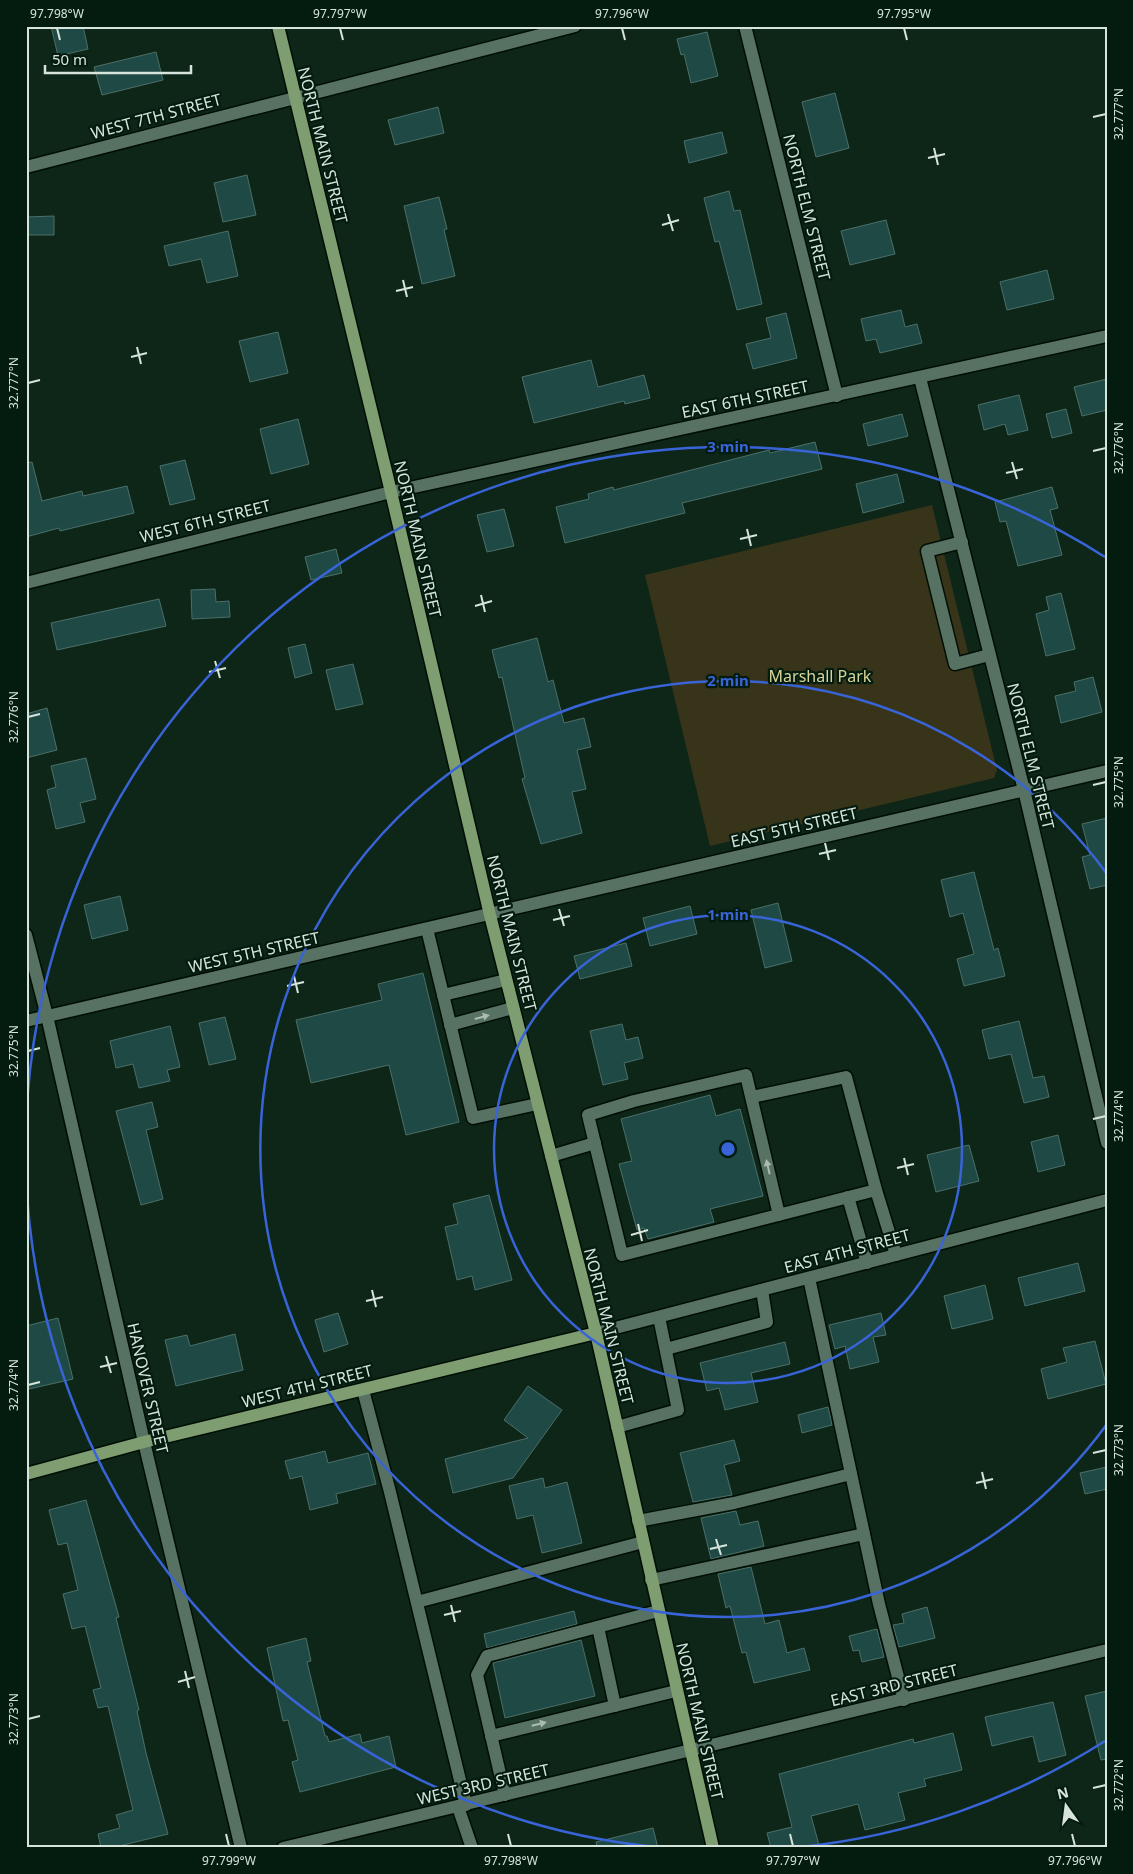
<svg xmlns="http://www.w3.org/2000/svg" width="1133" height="1874" viewBox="0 0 1133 1874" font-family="'Noto Sans',sans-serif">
<rect width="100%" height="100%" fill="#0d2618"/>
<!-- green -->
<polygon fill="#37341a" points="932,505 997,770 994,778 710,846 645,575"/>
<!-- building -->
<g fill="#1f4944" stroke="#4c6f69">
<polygon points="51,26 83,26 88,49 58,56"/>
<polygon points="707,32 718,76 691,83 684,54 681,55 677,39"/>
<polygon points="156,52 163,80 102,95 94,67"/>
<polygon points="835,93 849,148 816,157 802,102"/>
<polygon points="438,107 444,133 395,145 388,120"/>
<polygon points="722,132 727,153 689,163 684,141"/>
<polygon points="247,175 256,215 223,222 214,183"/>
<polygon points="729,191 734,211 740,210 762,304 737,310 719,241 715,242 704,198"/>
<polygon points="439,197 447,229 444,230 455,276 422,284 404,206"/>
<polygon points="54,216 54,235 26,235 26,217"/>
<polygon points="886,220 895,254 850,265 841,231"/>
<polygon points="228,231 238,276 207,283 201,259 169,266 164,246"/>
<polygon points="1047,270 1054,299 1007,310 1000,282"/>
<polygon points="901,310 905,327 917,324 922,343 880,353 876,339 866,341 861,319"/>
<polygon points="786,313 797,358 753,369 746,344 771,338 766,318"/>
<polygon points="278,332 288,373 250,382 239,341"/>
<polygon points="591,360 598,387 644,375 650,398 625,404 624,401 534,423 522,377"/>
<polygon points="1107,379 1107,410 1082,416 1074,387"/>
<polygon points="1019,395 1028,430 1008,435 1005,424 984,430 978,405"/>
<polygon points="1066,409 1072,433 1052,438 1046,414"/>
<polygon points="902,414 908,436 868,446 863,424"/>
<polygon points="298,419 309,464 271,474 260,429"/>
<polygon points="815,442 822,469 682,503 685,513 565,543 556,507 589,499 588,494 613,487 614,490 769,450 770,453"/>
<polygon points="185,460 195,499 170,505 160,466"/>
<polygon points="32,462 42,501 82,491 83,496 127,486 134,513 60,531 59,528 26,537 26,463"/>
<polygon points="897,474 904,502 863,513 856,484"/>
<polygon points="1052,487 1058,508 1050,510 1062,555 1018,566 1006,521 1000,522 995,502"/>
<polygon points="504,509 514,546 487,552 477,515"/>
<polygon points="336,549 342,573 311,580 305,557"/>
<polygon points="215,589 216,602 229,601 230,617 192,619 191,590"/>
<polygon points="1061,593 1075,649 1046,656 1036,614 1049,610 1046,597"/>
<polygon points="159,599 166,626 57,650 51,623"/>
<polygon points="537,638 548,682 553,680 564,723 584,718 591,747 577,750 586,789 572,792 582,833 541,844 522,779 525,778 502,677 499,678 492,650"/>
<polygon points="305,644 312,673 295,678 288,648"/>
<polygon points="353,664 363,704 336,710 326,670"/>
<polygon points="1093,677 1102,712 1061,723 1055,696 1076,691 1074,682"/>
<polygon points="47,708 57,750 26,758 26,714"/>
<polygon points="86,758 96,799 80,803 85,822 56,829 47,790 56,787 51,766"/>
<polygon points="1107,818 1107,885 1090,889 1082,857 1090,855 1082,824"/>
<polygon points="974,872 994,950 998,948 1005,976 964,986 957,959 974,954 963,913 950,917 941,880"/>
<polygon points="120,896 128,930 92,939 84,905"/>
<polygon points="778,903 792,961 765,968 751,910"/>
<polygon points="690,906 697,934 650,946 643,918"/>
<polygon points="626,943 632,966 580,979 574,956"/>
<polygon points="423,973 459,1122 406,1135 389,1065 311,1083 296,1020 382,1000 378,984"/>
<polygon points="225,1017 236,1059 209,1065 199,1023"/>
<polygon points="1019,1021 1033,1078 1044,1076 1049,1097 1024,1103 1011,1054 989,1059 982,1030"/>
<polygon points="622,1024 626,1040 638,1037 643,1058 624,1063 628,1079 603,1085 590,1031"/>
<polygon points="170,1026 180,1067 167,1070 170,1081 139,1088 133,1064 116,1068 110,1041"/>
<polygon points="710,1095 716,1116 740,1109 763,1196 710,1209 714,1222 648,1239 644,1228 637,1230 619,1164 632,1161 621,1119"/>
<polygon points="152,1102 158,1127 146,1130 163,1199 141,1205 116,1111"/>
<polygon points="1058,1135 1065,1165 1038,1172 1031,1142"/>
<polygon points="969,1145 979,1181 936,1192 927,1155"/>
<polygon points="489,1195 512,1280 475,1290 472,1276 457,1280 445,1227 458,1224 453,1204"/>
<polygon points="1078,1263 1085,1291 1025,1306 1018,1278"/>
<polygon points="985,1285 993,1319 952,1329 944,1296"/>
<polygon points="338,1313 348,1344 324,1352 315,1320"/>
<polygon points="881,1313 886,1335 873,1337 879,1362 850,1369 845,1346 835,1349 829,1325"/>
<polygon points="58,1318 73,1379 29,1389 26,1376 26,1326"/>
<polygon points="235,1334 243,1370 176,1386 165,1340 187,1335 190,1346"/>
<polygon points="1095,1341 1106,1384 1048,1399 1041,1369 1067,1362 1063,1348"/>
<polygon points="785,1342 790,1364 751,1373 758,1402 725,1410 719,1388 707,1391 700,1363"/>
<polygon points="528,1386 562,1410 513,1478 453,1493 445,1459 528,1438 504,1420"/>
<polygon points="828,1407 832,1425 802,1433 798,1415"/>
<polygon points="734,1440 740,1461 724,1465 732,1495 693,1502 680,1453"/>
<polygon points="325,1451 328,1463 368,1453 376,1484 336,1494 338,1503 310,1510 302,1476 290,1479 285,1461"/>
<polygon points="1107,1467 1107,1489 1085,1494 1080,1473"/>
<polygon points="543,1478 545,1488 567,1482 582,1543 542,1553 533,1515 517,1519 509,1486"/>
<polygon points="86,1500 119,1617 116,1618 139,1710 137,1711 146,1753 168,1834 111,1848 101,1848 98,1834 120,1828 116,1815 133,1810 108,1706 98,1708 93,1690 101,1688 85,1626 72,1629 63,1594 78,1590 67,1543 58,1545 49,1510"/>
<polygon points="736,1511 740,1525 758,1521 764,1546 711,1559 701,1518"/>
<polygon points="751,1567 765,1624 779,1620 787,1653 804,1648 810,1670 754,1683 746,1652 742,1653 730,1606 726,1608 718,1574"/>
<polygon points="927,1607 935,1638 899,1647 893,1625 904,1623 902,1614"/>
<polygon points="574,1611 577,1624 487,1648 484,1634"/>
<polygon points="877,1629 884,1657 862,1662 859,1650 853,1651 849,1636"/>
<polygon points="306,1638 311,1661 307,1662 325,1736 327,1736 329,1742 360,1734 362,1743 389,1736 396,1767 300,1792 292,1762 298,1760 288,1720 283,1721 267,1648"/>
<polygon points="581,1640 595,1696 505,1718 493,1663"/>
<polygon points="1107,1691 1107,1759 1101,1760 1085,1696"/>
<polygon points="1053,1702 1066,1755 1039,1762 1033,1736 992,1746 985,1717"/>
<polygon points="953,1733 962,1770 924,1779 926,1786 898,1793 905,1820 865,1830 858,1804 811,1816 819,1845 809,1848 771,1848 767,1833 792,1827 779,1774 913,1739 914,1743"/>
<polygon points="653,1828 658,1848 597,1848 596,1842"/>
</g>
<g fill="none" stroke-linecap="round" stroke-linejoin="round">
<!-- minor casing -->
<g stroke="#000e04" stroke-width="15">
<g id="minor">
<polyline points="745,26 837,396"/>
<polyline points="26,167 575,26"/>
<polyline points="920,378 1024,790 1107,1143"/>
<polyline points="962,542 927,551 955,664 989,655"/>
<polyline points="26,583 391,492 1107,336"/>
<polyline points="427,929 473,1118 537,1104"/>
<polyline points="26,935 47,1016 144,1442 241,1848"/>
<polyline points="443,995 506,980"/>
<polyline points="26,1021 1107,771"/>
<polyline points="450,1025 513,1008"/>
<polyline points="752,1097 846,1077 876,1190 622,1255 588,1115 634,1101 746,1075 779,1215"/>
<polyline points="551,1156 595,1143"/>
<polyline points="876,1190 896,1255"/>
<polyline points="848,1197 867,1263"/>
<polyline points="809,1278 879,1604 904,1700"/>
<polyline points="596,1333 1107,1200"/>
<polyline points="666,1349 767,1322 762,1290"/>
<polyline points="363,1390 390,1492 466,1805"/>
<polyline points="617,1427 678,1410 659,1317"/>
<polyline points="638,1521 734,1503 851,1474"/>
<polyline points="651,1580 864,1534"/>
<polyline points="417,1602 643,1542"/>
<polyline points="598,1627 615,1706"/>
<polyline points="491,1736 676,1691"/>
<polyline points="505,1795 477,1675 487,1656 658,1611"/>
<polyline points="458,1807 472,1848"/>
<polyline points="283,1848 1107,1650"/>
</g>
</g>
<!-- major casing -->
<g stroke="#000e04" stroke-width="15">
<g id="major">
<polyline points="278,26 391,492 490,915 596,1333 713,1848"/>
<polyline points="26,1474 144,1442 596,1333"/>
</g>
</g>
<!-- minor -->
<use href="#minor" stroke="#577262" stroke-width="12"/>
<!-- major -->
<use href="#major" stroke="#7e9d71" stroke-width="12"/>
</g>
<!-- one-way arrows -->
<defs><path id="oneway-solid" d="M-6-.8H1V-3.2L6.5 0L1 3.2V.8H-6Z" transform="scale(1.25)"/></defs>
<g fill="#aabcb1">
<use href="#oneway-solid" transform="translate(482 1017) rotate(-15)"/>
<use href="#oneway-solid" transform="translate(768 1167) rotate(-103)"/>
<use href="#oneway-solid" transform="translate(539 1724) rotate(-14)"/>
</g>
<!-- ticks -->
<path fill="none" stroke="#d6e4db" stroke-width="2" d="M57 28 60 40M340 28 343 40M622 28 625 40M904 28 907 40M1093 117 1106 114M934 148 938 165M928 158 945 154M668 214 673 231M662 225 679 220M403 280 407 297M396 291 413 287M137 347 141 364M131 357 147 353M28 383 40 380M1093 451 1106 448M1012 462 1017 479M1006 473 1023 469M747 529 751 546M740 539 757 535M481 595 485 612M475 606 492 601M215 661 220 678M209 672 226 668M28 717 40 714M1093 785 1106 782M825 843 829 860M819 854 836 850M559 909 564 926M553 920 570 916M294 976 298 993M287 986 304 982M28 1051 40 1048M1093 1119 1106 1116M904 1158 908 1175M897 1168 914 1164M638 1224 642 1241M631 1235 648 1230M372 1290 376 1307M366 1301 383 1297M106 1356 111 1373M100 1367 117 1363M28 1385 40 1382M1093 1453 1106 1450M982 1472 986 1489M976 1483 993 1479M716 1539 721 1555M710 1549 727 1545M451 1605 455 1622M444 1615 461 1611M185 1671 189 1688M178 1682 195 1677M28 1719 40 1716M1093 1788 1106 1785M226 1834 229 1846M508 1834 511 1846M790 1834 793 1846M1072 1834 1075 1846"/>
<!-- distance rings -->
<g fill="none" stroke="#3964d8" stroke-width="2.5">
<circle cx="728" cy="1149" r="234"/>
<path d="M1107 1424A468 468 0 1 1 1107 874"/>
<path d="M1105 1741A702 702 0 0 1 801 1847M655 1847A702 702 0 0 1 26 1173M26 1125A702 702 0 0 1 1105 557"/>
</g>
<g text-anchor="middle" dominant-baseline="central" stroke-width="4.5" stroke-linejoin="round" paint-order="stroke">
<!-- street labels -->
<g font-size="16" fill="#d6e4db" stroke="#041c0f">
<text transform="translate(156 116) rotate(-15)">WEST 7TH STREET</text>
<text transform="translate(323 145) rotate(76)">NORTH MAIN STREET</text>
<text transform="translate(807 207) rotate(76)">NORTH ELM STREET</text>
<text transform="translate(745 399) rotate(-12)">EAST 6TH STREET</text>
<text transform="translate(205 521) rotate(-14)">WEST 6TH STREET</text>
<text transform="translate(418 539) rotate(77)">NORTH MAIN STREET</text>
<text transform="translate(1031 756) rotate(76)">NORTH ELM STREET</text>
<text transform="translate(794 827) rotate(-13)">EAST 5TH STREET</text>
<text transform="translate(512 933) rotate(76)">NORTH MAIN STREET</text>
<text transform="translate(254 952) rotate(-13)">WEST 5TH STREET</text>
<text transform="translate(847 1251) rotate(-15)">EAST 4TH STREET</text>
<text transform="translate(609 1326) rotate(76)">NORTH MAIN STREET</text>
<text transform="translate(307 1386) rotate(-14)">WEST 4TH STREET</text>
<text transform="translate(148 1388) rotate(77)">HANOVER STREET</text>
<text transform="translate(894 1685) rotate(-14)">EAST 3RD STREET</text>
<text transform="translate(700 1721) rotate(77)">NORTH MAIN STREET</text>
<text transform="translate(483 1784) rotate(-13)">WEST 3RD STREET</text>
</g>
<!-- park labels -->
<g font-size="16" fill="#d8d498" stroke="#041c0f">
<text x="820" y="676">Marshall Park</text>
</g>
</g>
<circle cx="728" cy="1149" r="8" fill="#3964d8" stroke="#041c0f" stroke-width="2.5"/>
<g font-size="15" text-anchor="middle" font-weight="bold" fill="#3964d8" stroke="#041c0f" stroke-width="4.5" stroke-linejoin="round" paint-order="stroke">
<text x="728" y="452">3 min</text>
<text x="728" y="686">2 min</text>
<text x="728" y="920">1 min</text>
</g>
<!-- border -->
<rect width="1133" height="1874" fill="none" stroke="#041c0f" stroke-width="55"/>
<!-- north arrow -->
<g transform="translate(1066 1806) rotate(346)" stroke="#041c0f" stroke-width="4" paint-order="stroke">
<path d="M0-4L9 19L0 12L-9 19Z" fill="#d6e4db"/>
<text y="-8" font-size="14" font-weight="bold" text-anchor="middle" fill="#d6e4db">N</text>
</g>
<!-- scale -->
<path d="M45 65v8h146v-8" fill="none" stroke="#d6e4db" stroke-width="2.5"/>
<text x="52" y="65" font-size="15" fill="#d6e4db" stroke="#041c0f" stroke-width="4" paint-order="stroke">50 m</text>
<rect x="28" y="28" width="1078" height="1818" fill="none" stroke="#d6e4db" stroke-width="2"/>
<g font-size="12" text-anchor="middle" fill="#d6e4db">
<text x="57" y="18">97.798°W</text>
<text x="340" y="18">97.797°W</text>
<text x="622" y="18">97.796°W</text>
<text x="904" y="18">97.795°W</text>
<text transform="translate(1119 114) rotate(-90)" y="4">32.777°N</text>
<text transform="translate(14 383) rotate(-90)" y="4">32.777°N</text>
<text transform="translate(1119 448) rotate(-90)" y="4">32.776°N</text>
<text transform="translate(14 717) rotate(-90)" y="4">32.776°N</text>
<text transform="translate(1119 782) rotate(-90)" y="4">32.775°N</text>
<text transform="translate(14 1051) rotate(-90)" y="4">32.775°N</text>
<text transform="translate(1119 1116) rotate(-90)" y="4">32.774°N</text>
<text transform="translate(14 1385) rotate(-90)" y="4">32.774°N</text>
<text transform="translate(1119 1450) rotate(-90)" y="4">32.773°N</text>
<text transform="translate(14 1719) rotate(-90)" y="4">32.773°N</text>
<text transform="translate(1119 1785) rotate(-90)" y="4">32.772°N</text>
<text x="229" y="1865">97.799°W</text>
<text x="511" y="1865">97.798°W</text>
<text x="793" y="1865">97.797°W</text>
<text x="1075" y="1865">97.796°W</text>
</g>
</svg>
